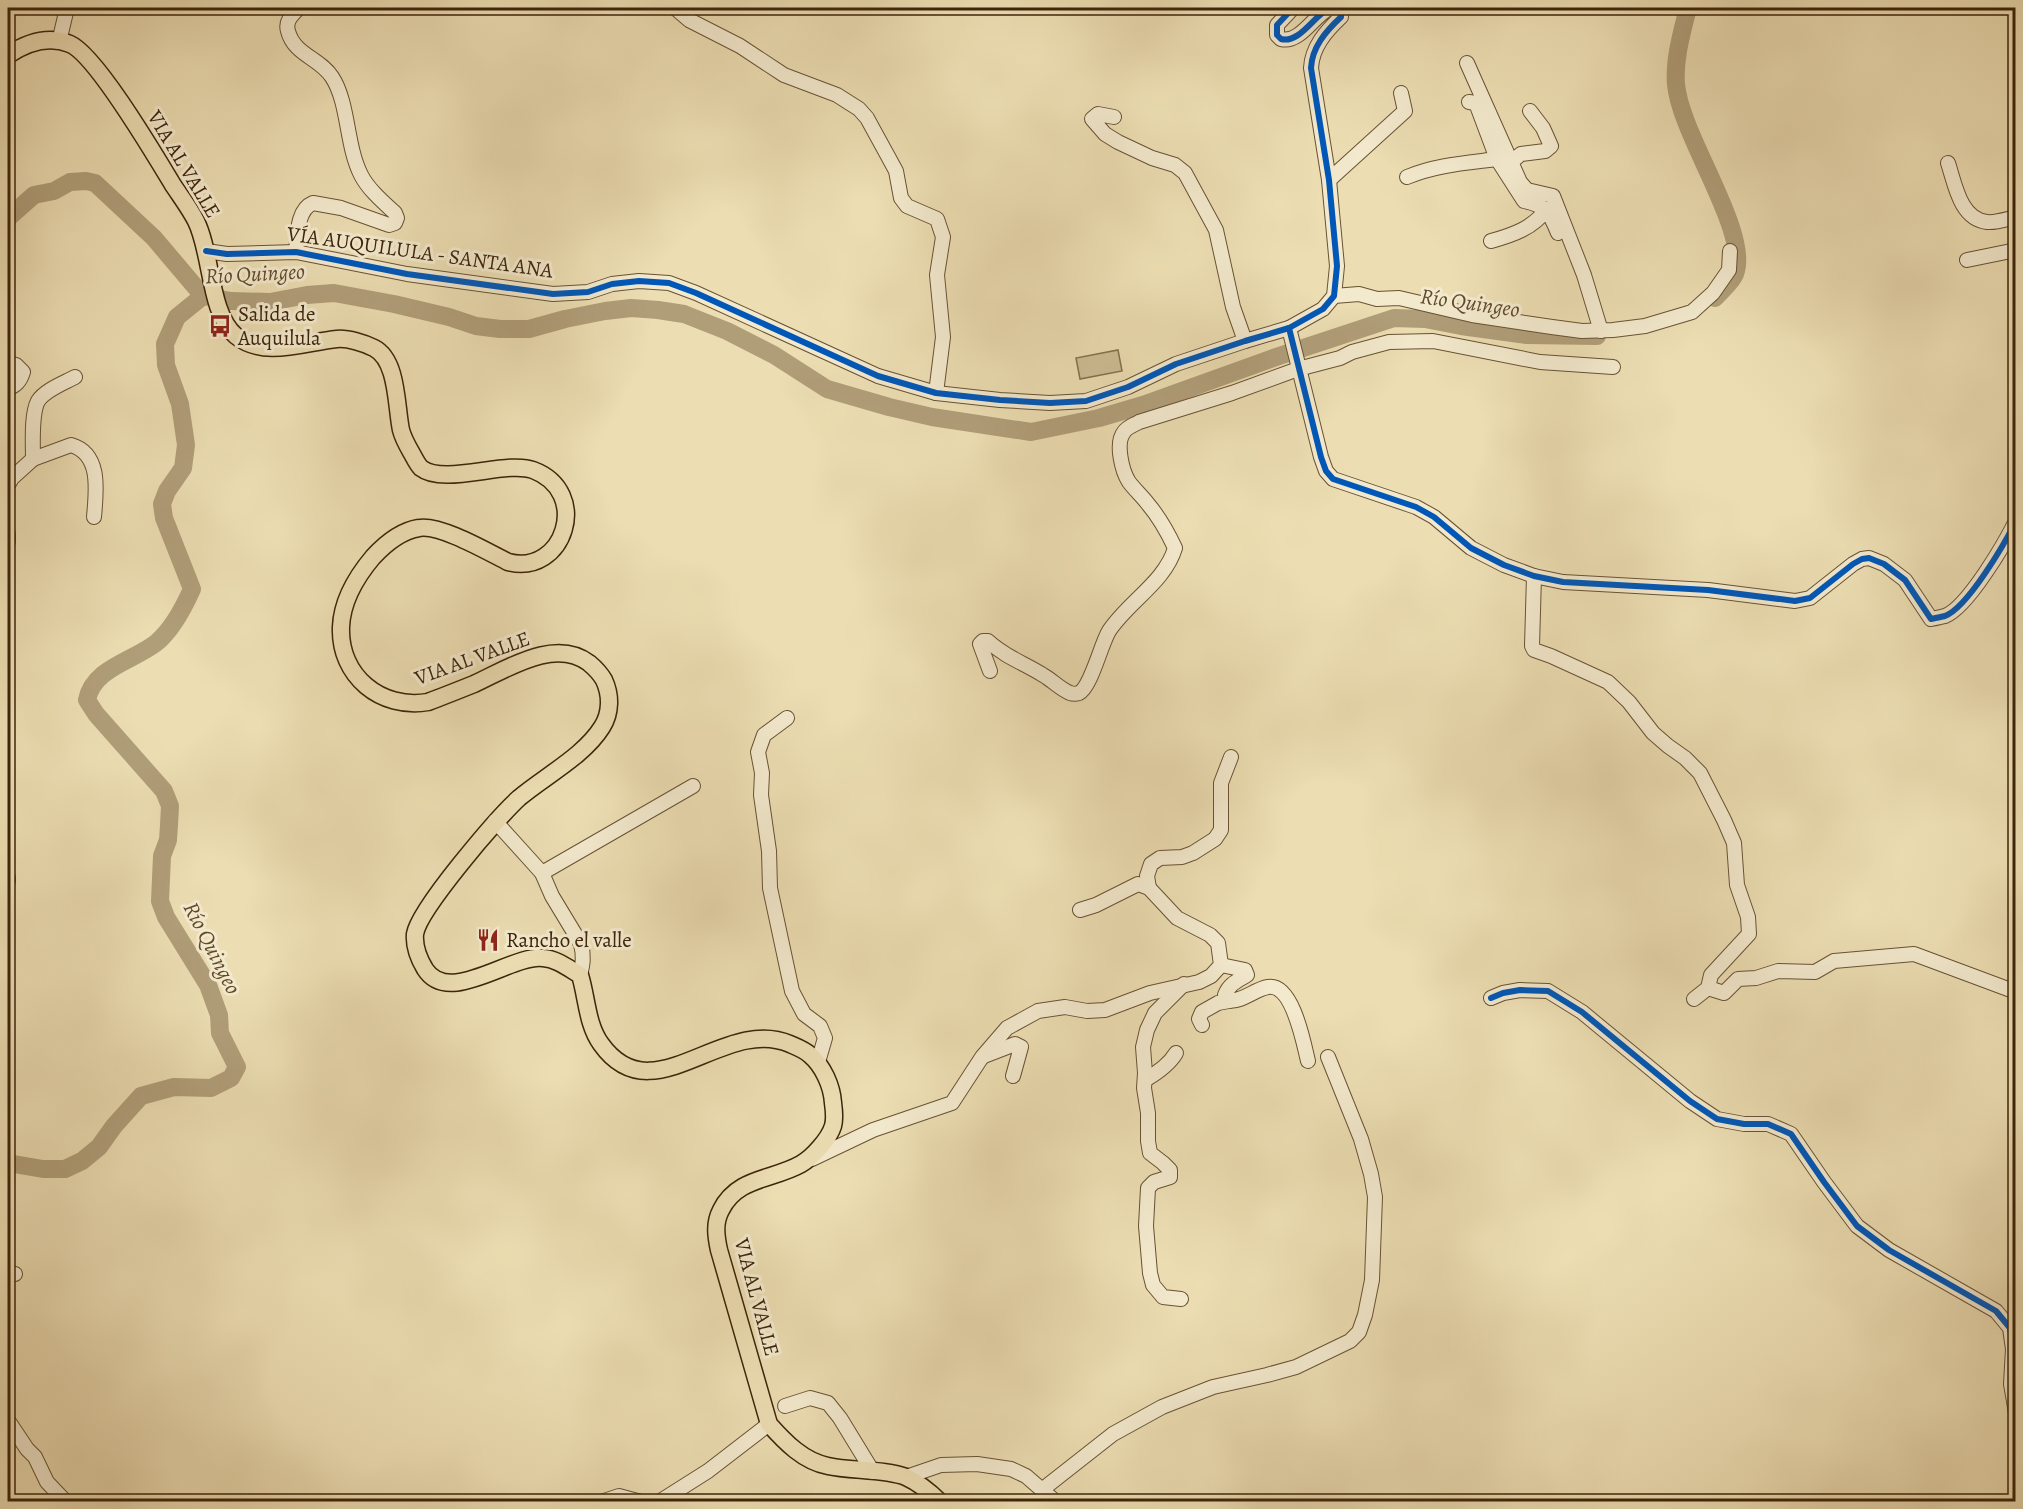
<svg xmlns="http://www.w3.org/2000/svg" width="2023" height="1509" viewBox="0 0 2023 1509" font-family="Alegreya,serif">
<rect width="100%" height="100%" fill="#ecddb2"/>
<filter id="stains"><feTurbulence type="fractalNoise" baseFrequency=".00333" numOctaves="4"/><feColorMatrix values="0 0 0 0 .2 0 0 0 0 .09 0 0 0 0 .02 0 0 0 .5 -.17"/></filter>
<radialGradient id="worn" r=".72"><stop offset=".6" stop-color="#630" stop-opacity="0"/><stop offset="1" stop-color="#630" stop-opacity=".3"/></radialGradient>
<!-- garden -->
<polygon fill="#cebe95" stroke="#857150" stroke-width="1.5" points="1118,350 1122,371 1080,379 1076,358"/>
<g fill="none" stroke-linecap="round" stroke-linejoin="round">
<!-- river -->
<g stroke="#b09e79" stroke-width="18">
<path d="M1688 8C1682 32 1674 59 1676 84 1680 135 1751 233 1735 274 1732 282 1721 291 1715 298"/>
<polyline points="8,218 34,195 54,191 70,182 86,181 95,183 154,238 203,296"/>
<path d="M8 1163 43 1169H65L82 1161 99 1147 114 1126 141 1096 174 1087 211 1088 231 1078 237 1067 220 1033 219 1015 208 985 166 917 160 901 162 856 168 840 169 825 170 806 164 791 96 714 87 700C93 668 133 661 156 643 172 630 184 607 192 589L164 518 162 504 167 491 183 468 186 445 180 404 166 365 165 344 177 317 203 296 231 301 270 302 307 295 334 293 394 304 449 317 476 326 500 329H529L565 319 605 311 631 308 658 310 684 314 727 331 774 355 827 389 889 407 932 417 1031 432 1099 418 1143 405 1276 357 1394 318 1425 319 1461 326 1527 335 1597 336"/>
</g>
<!-- minor casing -->
<g stroke="#685234" stroke-width="16">
<g id="minor">
<polyline points="675,8 689,20 740,46 784,75 837,95 859,109 867,118 890,160 896,171 901,198 907,206 937,219 943,237 937,275 943,337 936,393"/>
<polyline points="59,42 67,8"/>
<polyline points="1467,63 1520,182 1527,190 1553,196 1584,275 1601,331"/>
<path d="M1469 102 1476 103 1497 159 1524 201C1546 205 1550 213 1558 233"/>
<polyline points="1114,117 1098,114 1092,119 1105,134 1118,142 1152,158 1175,165 1185,173 1216,230 1233,307 1245,341"/>
<polyline points="1511,162 1521,154 1545,151 1551,146 1543,128 1530,111"/>
<path d="M1948 163C1955 184 1960 219 1987 222 1996 223 2007 219 2016 217"/>
<path d="M1407 177C1435 165 1466 163 1497 159"/>
<polyline points="1329,180 1405,111 1401,93"/>
<path d="M1491 241C1513 235 1533 228 1547 209"/>
<path d="M206 251 227 254 296 252 407 274 553 294 588 292 612 284 639 281 669 283 696 293 878 376 936 393 1000 400 1050 403 1086 401 1128 387 1176 364 1245 341 1289 328 1323 309 1334 296 1337 266 1329 180 1311 68C1312 47 1326 31 1341 17V12L1337 8C1334 8 1331 8 1328 9 1314 16 1299 44 1281 39L1277 35V25L1293 8"/>
<path d="M296 252C298 237 296 210 313 203L341 208 389 225 395 223 397 218 395 213C383 202 368 189 361 175 346 146 349 103 332 77 320 58 294 55 288 31 285 21 292 15 299 8"/>
<polyline points="1967,260 2016,250"/>
<polyline points="1334,296 1359,294 1377,299 1399,298 1472,315 1552,327 1582,331 1613,330 1645,326 1692,312 1713,293 1729,270 1730,251"/>
<path d="M1289 328 1321 457 1326 471 1333 479 1416 507 1434 517 1471 548 1504 565 1534 576 1563 582 1708 590 1795 601 1810 598 1853 564 1862 559 1869 558 1884 564 1905 580 1931 619C1936 618 1941 617 1945 616 1968 607 2005 543 2016 521"/>
<path d="M8 363 16 365 23 372C20 382 16 385 8 389"/>
<path d="M33 459 71 445C102 454 96 492 94 517"/>
<path d="M8 485 12 478 33 459C33 444 31 414 38 401 45 390 64 383 75 377"/>
<polyline points="8,534 8,542"/>
<polyline points="1534,576 1532,646 1534,650 1551,656 1608,682 1629,702 1653,733 1668,746 1685,758 1700,773 1724,820 1734,843 1737,885 1748,917 1749,934 1711,975 1708,988 1694,999"/>
<path d="M990 671 980 644 983 641H988C1005 657 1024 663 1043 675 1052 680 1060 689 1070 693 1073 694 1076 694 1079 693 1091 687 1101 644 1109 631 1128 602 1165 582 1175 548 1168 533 1159 517 1148 504 1142 496 1135 490 1129 482 1122 471 1115 443 1124 432 1127 427 1134 425 1139 422L1232 393 1298 369 1340 358 1352 352 1389 342 1433 341 1540 362 1613 367"/>
<polyline points="787,718 764,735 758,752 762,773 761,795 769,851 770,888 792,991 804,1014 820,1026 825,1038 818,1062"/>
<polyline points="495,821 542,873"/>
<polyline points="8,878 8,881"/>
<polyline points="1149,888 1147,876 1151,864 1160,858 1182,857 1193,853 1215,839 1221,830 1221,783 1231,757"/>
<path d="M1221 965 1245 970 1247 975C1237 981 1229 984 1225 995L1229 1001C1244 1001 1255 989 1268 987 1293 983 1304 1045 1308 1061"/>
<path d="M580 975C583 964 584 956 581 944L552 896 542 873 693 786"/>
<polyline points="1708,988 1724,993 1738,979 1756,978 1778,971 1815,972 1834,961 1914,954 2016,992"/>
<polyline points="1491,998 1503,993 1520,990 1548,991 1582,1012 1690,1101 1717,1119 1744,1124 1768,1124 1791,1134 1824,1182 1857,1226 1889,1250 1996,1311 2010,1328 2013,1349 2011,1384 2016,1413"/>
<polyline points="1202,1025 1199,1019 1202,1012 1218,1003 1229,1001"/>
<polyline points="984,1056 1015,1044 1021,1047 1013,1076"/>
<path d="M1145 1080C1157 1073 1169 1065 1176 1053"/>
<polyline points="812,1159 873,1130 952,1103 982,1057 1007,1028 1038,1011 1065,1007 1087,1011 1105,1010 1150,993 1199,982 1211,976 1221,965 1218,943 1210,935 1177,918 1149,888 1138,884 1096,905 1080,910"/>
<polyline points="8,1273 15,1274"/>
<polyline points="1181,1299 1163,1297 1153,1285 1150,1273 1146,1226 1148,1188 1154,1182 1170,1177 1170,1170 1163,1163 1150,1153 1148,1141 1148,1113 1144,1088 1145,1073 1143,1047 1147,1030 1155,1013 1184,984"/>
<polyline points="785,1406 810,1398 828,1403 840,1418 873,1472"/>
<polyline points="9,1422 27,1449 35,1457 47,1482 66,1502"/>
<polyline points="906,1477 941,1465 977,1464 1011,1469 1026,1476 1056,1502"/>
<polyline points="1043,1489 1113,1434 1162,1407 1213,1387 1267,1375 1296,1367 1350,1341 1359,1332 1365,1315 1372,1280 1375,1197 1371,1174 1361,1139 1328,1057"/>
<polyline points="601,1502 619,1496 641,1502"/>
<polyline points="659,1502 708,1471 769,1424"/>
</g>
</g>
<!-- major casing -->
<g stroke="#3c240a" stroke-width="19">
<path id="major" d="M8 55C26 43 48 35 70 44 96 55 156 157 173 185 181 197 190 209 196 221 212 253 209 314 236 336 265 359 305 342 337 339 348 338 364 343 374 348 398 360 396 407 401 430 403 438 407 445 411 452 414 457 417 464 421 468 444 486 507 460 533 470 592 492 564 577 508 562 488 552 440 524 419 528 400 531 385 544 373 557 357 576 342 601 341 627 339 676 381 710 428 702 444 696 459 690 474 684 507 669 555 637 589 663 595 668 600 673 604 680 611 695 611 713 602 727 584 756 545 776 519 798 498 817 419 909 415 934 414 946 419 959 425 969 449 1007 511 954 543 958 557 959 568 968 580 975 587 998 587 1025 601 1044 653 1117 723 1015 790 1044 797 1047 805 1050 810 1055 823 1066 832 1086 833 1103 834 1110 835 1119 833 1126 829 1139 813 1157 801 1164 773 1180 737 1177 721 1210 714 1223 716 1236 719 1250L769 1424C785 1442 803 1461 828 1466 850 1471 885 1469 906 1477 917 1482 931 1493 940 1502"/>
</g>
<!-- minor -->
<use href="#minor" stroke="#f3e9cd" stroke-width="14"/>
<!-- major -->
<use href="#major" stroke="#ecddb2" stroke-width="16"/>
<!-- cycleway casing -->
<g stroke="#f3e9cd" stroke-width="10">
<g id="cycleway">
<path d="M206 251 227 254 296 252 407 274 553 294 588 292 612 284 639 281 669 283 696 293 878 376 936 393 1000 400 1050 403 1086 401 1128 387 1176 364 1245 341 1289 328 1323 309 1334 296 1337 266 1329 180 1311 68C1312 47 1326 31 1341 17V12L1337 8C1334 8 1331 8 1328 9 1314 16 1299 44 1281 39L1277 35V25L1293 8"/>
<path d="M1289 328 1321 457 1326 471 1333 479 1416 507 1434 517 1471 548 1504 565 1534 576 1563 582 1708 590 1795 601 1810 598 1853 564 1862 559 1869 558 1884 564 1905 580 1931 619C1936 618 1941 617 1945 616 1968 607 2005 543 2016 521"/>
<polyline points="1491,998 1503,993 1520,990 1548,991 1582,1012 1690,1101 1717,1119 1744,1124 1768,1124 1791,1134 1824,1182 1857,1226 1889,1250 1996,1311 2010,1328 2013,1349 2011,1384 2016,1413"/>
</g>
</g>
<!-- cycleway -->
<use href="#cycleway" stroke="#0057b8" stroke-width="6"/>
</g>
<!-- icons -->
<defs>
<g id="bus-bare" transform="scale(1.8)"><path d="M-5-6H5V4H4V6H2V4H-2V6H-4V4H-5ZM-3.5-4V0h7V-4ZM-3.5 1.2v1.5H-2V1.2ZM2 1.2v1.5H3.5V1.2Z" fill="#8f2418" stroke="#f3e9cd" stroke-width="2.5" paint-order="stroke"/></g>
<g id="restaurant-bare" transform="scale(1.8)"><path d="M-5-6h1v4h1v-4h1v4h1v-4h1v5L-1.5 .5V6h-2V.5L-5-1ZM5-6V6H3V1.5H1.5Q1.5-4 5-6Z" fill="#8f2418" stroke="#f3e9cd" stroke-width="2.5" paint-order="stroke"/></g>
</defs>
<g fill-rule="evenodd">
<use href="#bus-bare" x="220" y="326"/>
<use href="#restaurant-bare" x="488" y="940"/>
</g>
<g text-anchor="middle" dominant-baseline="central" stroke-width="6" stroke-linejoin="round" paint-order="stroke">
<!-- street labels -->
<g font-size="21" fill="#3c240a" stroke="#f3e9cd">
<text transform="translate(184 164) rotate(59)">VIA AL VALLE</text>
<text transform="translate(420 252) rotate(8)">VÍA AUQUILULA - SANTA ANA</text>
<text transform="translate(472 658) rotate(-20)">VIA AL VALLE</text>
<text transform="translate(757 1297) rotate(75)">VIA AL VALLE</text>
</g>
<!-- poi labels -->
<g font-size="21" fill="#3c240a" stroke="#f3e9cd" text-anchor="start">
<text x="238" y="314">Salida de<tspan x="238" dy="24">Auquilula</tspan></text>
<text x="506" y="940">Rancho el valle</text>
</g>
<!-- water labels -->
<g font-size="22" font-style="italic" fill="#5f492b" stroke="#f3e9cd">
<text transform="translate(255 274) rotate(-3)">Río Quingeo</text>
<text transform="translate(1470 303) rotate(8)">Río Quingeo</text>
<text transform="translate(212 948) rotate(63)">Río Quingeo</text>
</g>
</g>
<!-- margin -->
<rect width="2023" height="1509" fill="none" stroke="#ecddb2" stroke-width="30"/>
<rect x="9" y="9" width="2005" height="1491" fill="none" stroke="#3c240a" stroke-width="3"/>
<rect x="15" y="15" width="1993" height="1479" fill="none" stroke="#3c240a" stroke-width="1.5"/>
<rect width="100%" height="100%" filter="url(#stains)"/>
<rect width="100%" height="100%" fill="url(#worn)"/>
</svg>
